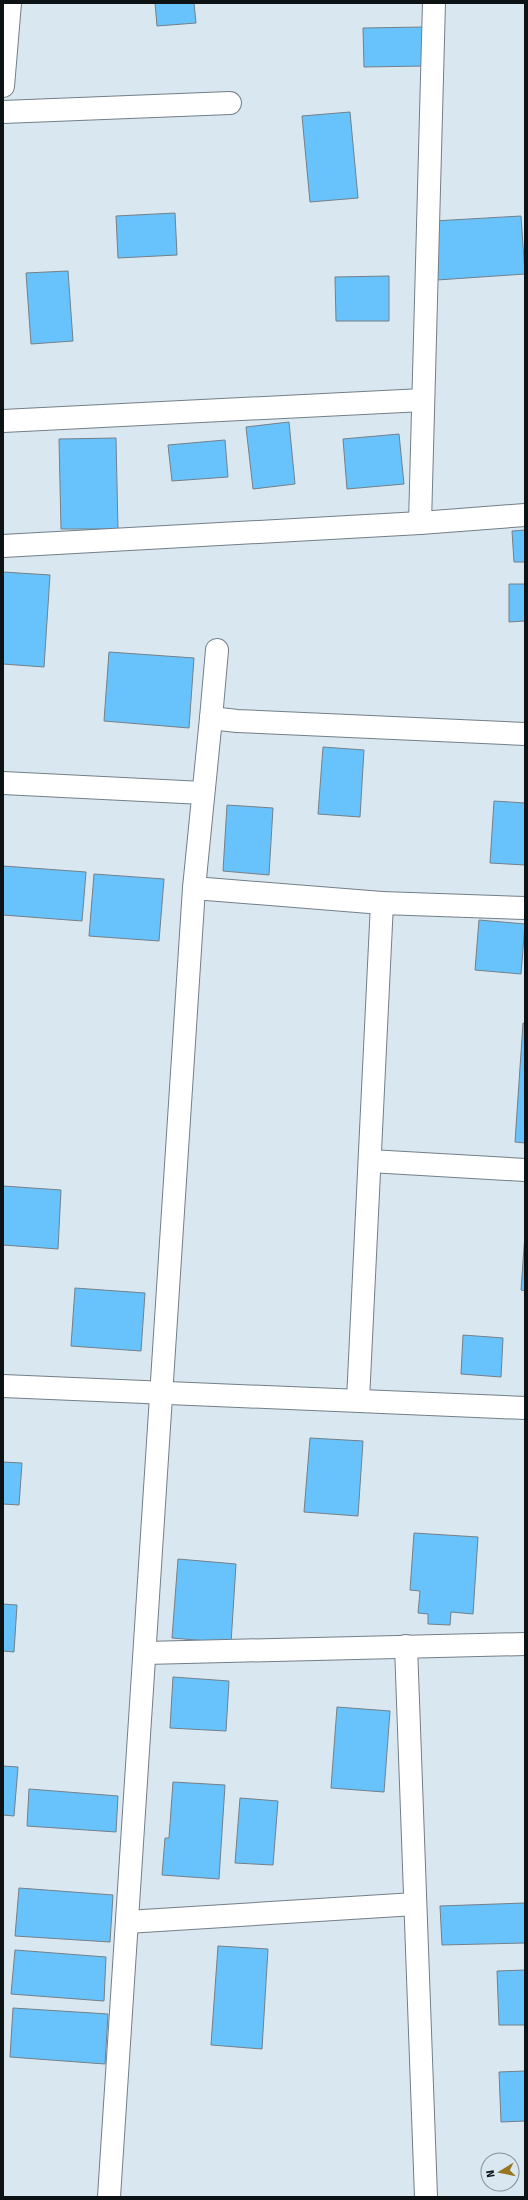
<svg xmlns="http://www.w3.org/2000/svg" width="528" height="2200" viewBox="0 0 528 2200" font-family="'Fira Sans',sans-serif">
<rect width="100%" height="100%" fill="#d9e7f1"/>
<!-- building -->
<g fill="#68c3fc" stroke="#738089">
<polygon points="155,3 194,3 196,23 157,26"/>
<polygon points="425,27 425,66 364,67 363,28"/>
<polygon points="350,112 358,198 310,202 302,116"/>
<polygon points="175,213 177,255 118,258 116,216"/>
<polygon points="521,216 525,274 437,280 434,221"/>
<polygon points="68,271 73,341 31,344 26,273"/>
<polygon points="389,276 389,321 336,321 335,277"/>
<polygon points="289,422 295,484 253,489 246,427"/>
<polygon points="399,434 404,484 347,489 343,439"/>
<polygon points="116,438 118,529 61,529 59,439"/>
<polygon points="225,440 228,477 172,481 168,445"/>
<polygon points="525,530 525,562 514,562 512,531"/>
<polygon points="3,572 50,575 44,667 3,664"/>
<polygon points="509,584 525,584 525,621 509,622"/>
<polygon points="109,652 194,658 189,728 104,721"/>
<polygon points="323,747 364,750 360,817 318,814"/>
<polygon points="494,801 525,803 525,865 490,863"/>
<polygon points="227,805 273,808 269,875 223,871"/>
<polygon points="3,866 86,872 82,921 3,915"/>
<polygon points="94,874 164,879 159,941 89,936"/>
<polygon points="479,920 525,924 521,974 475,970"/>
<polygon points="523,1023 525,1023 525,1143 515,1142"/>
<polygon points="3,1186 61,1190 58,1249 3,1245"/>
<polygon points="525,1234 525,1291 521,1290"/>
<polygon points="75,1288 145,1293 141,1351 71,1346"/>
<polygon points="463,1335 503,1338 501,1377 461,1374"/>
<polygon points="310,1438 363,1441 358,1516 304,1512"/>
<polygon points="3,1462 22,1463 19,1505 3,1504"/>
<polygon points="414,1533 478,1537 473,1614 451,1612 450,1625 428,1624 428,1614 418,1613 420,1591 410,1590"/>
<polygon points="178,1559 236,1564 231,1643 172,1638"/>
<polygon points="3,1604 17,1605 14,1652 3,1651"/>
<polygon points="173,1677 229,1681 226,1731 170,1728"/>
<polygon points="337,1707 390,1711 384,1792 331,1788"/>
<polygon points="3,1766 18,1767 14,1816 3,1815"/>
<polygon points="173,1782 225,1785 219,1879 162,1875 165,1838 169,1838"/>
<polygon points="29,1789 118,1796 116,1832 27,1826"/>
<polygon points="240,1798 278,1801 273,1865 235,1863"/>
<polygon points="19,1888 113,1895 110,1942 15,1936"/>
<polygon points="525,1903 525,1943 442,1945 440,1906"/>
<polygon points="218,1946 268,1949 262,2049 211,2045"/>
<polygon points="15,1950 106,1957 104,2001 11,1994"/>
<polygon points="525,1970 525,2025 499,2025 497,1971"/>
<polygon points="13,2008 108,2014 105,2064 10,2057"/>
<polygon points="525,2071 525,2121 501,2122 499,2072"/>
</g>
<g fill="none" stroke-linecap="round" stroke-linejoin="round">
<!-- street casing -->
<g stroke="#737f88" stroke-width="24">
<g id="street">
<polyline points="434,3 420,523 525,515"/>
<polyline points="3,112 230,103"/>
<polyline points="3,421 423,400"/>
<polyline points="3,546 420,523"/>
<polyline points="211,718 217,650"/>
<polyline points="3,783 203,793"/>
<polyline points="194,888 382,903 525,908"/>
<polyline points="370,1161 525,1170"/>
<polyline points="3,1386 525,1408"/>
<polyline points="358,1400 382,903"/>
<polyline points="406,1646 426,2197"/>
<polyline points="145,1653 525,1644"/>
<polyline points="127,1922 415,1904"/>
<polyline points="109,2197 194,888 211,718 237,721 525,734"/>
</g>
</g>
<!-- secondary casing -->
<g stroke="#737f88" stroke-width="24">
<polyline id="secondary" points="3,86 10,3"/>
</g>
<!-- street -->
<use href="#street" stroke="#fff" stroke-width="22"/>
<!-- secondary -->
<use href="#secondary" stroke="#fff" stroke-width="22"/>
</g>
<!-- border -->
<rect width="528" height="2200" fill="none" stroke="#0d1215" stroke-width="8"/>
<!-- north arrow -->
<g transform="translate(500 2172) rotate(260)"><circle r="19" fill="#d9e7f1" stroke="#879299"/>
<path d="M0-3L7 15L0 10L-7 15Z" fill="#98751f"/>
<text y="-6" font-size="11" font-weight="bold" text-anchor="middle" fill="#0d1215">N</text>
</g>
</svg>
